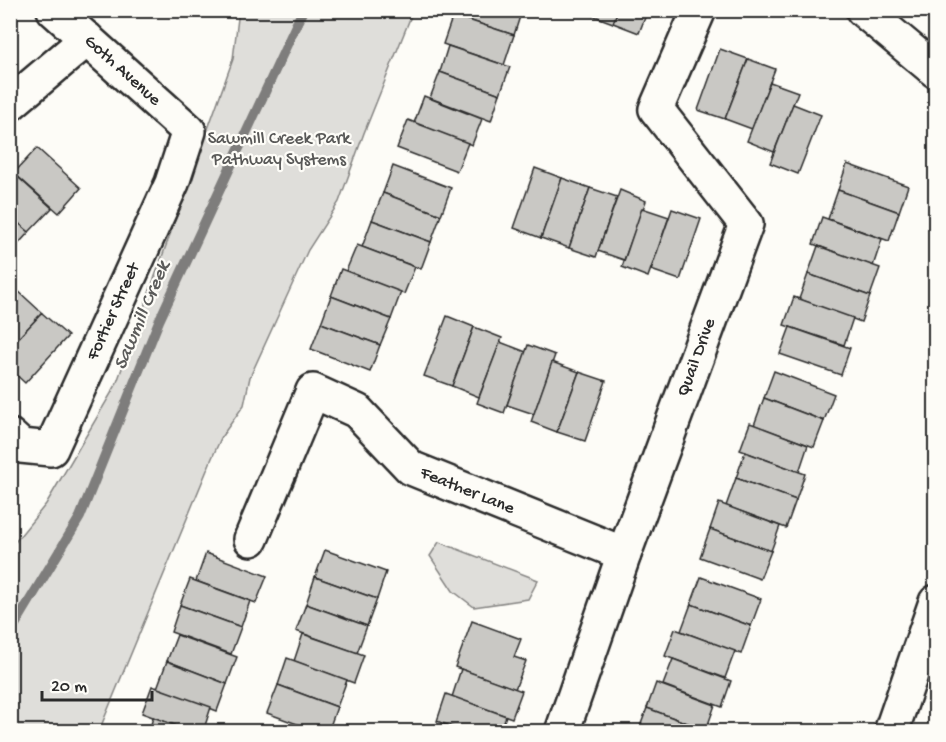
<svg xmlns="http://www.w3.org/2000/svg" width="946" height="742" viewBox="0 0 946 742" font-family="'Gochi Hand',sans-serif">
<rect width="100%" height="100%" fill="#fdfcf7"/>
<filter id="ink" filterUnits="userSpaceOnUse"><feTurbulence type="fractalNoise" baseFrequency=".0167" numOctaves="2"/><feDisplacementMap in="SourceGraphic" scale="12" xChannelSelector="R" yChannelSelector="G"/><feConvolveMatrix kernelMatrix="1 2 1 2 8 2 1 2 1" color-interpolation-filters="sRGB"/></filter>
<g filter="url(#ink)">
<!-- green -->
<g fill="#dfdeda" stroke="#858482" stroke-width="1.5">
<polygon points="239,10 413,11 364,133 339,202 308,250 250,377 244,405 222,436 212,458 99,731 11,732 11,547 46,504 116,385 233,59"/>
<polygon points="439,542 538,580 528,599 474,607 453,591 430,556"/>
</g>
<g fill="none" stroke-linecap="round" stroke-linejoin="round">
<!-- stream -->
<polyline stroke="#7e7d7b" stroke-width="10" points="10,633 80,517 159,321 303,10"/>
</g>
<!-- building -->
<g fill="#c9c8c4" stroke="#2b2b2b" stroke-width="1.5">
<polygon points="454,10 522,10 514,35 453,15"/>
<polygon points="587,10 618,10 613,23 586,13"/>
<polygon points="618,10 648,10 639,33 613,23"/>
<polygon points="453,15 514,35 504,65 443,44"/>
<polygon points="448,46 510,67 500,94 440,72"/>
<polygon points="720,49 748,59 725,119 698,110"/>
<polygon points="748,59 775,69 752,129 725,119"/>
<polygon points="440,72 500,94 491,121 430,98"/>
<polygon points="770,82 798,92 774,152 747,141"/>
<polygon points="424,96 482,119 472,145 414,123"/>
<polygon points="793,104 821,115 798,174 770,163"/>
<polygon points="408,120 468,143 457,171 397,148"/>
<polygon points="37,148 81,188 59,213 14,173"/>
<polygon points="847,164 908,186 899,212 838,190"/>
<polygon points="393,166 451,188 441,215 383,193"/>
<polygon points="535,168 562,178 541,238 514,228"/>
<polygon points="10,170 52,208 29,232 10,216"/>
<polygon points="562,178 590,188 569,248 541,238"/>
<polygon points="590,188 617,197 596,257 569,248"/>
<polygon points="620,190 646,201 624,260 598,251"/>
<polygon points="838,190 899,212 889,241 828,219"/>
<polygon points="383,193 441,215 431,242 372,220"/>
<polygon points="642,208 669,217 648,277 622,267"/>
<polygon points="672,209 701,219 680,280 651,270"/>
<polygon points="10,216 29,232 10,253"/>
<polygon points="822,217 882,239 873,266 813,244"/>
<polygon points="372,220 431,242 421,269 362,247"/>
<polygon points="357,245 415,267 404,294 346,271"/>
<polygon points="818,246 880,268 870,296 808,274"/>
<polygon points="341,269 401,292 391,319 331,296"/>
<polygon points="808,274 870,296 861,322 799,299"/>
<polygon points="16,289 42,313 10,347 10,294"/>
<polygon points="331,296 391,319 380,345 321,323"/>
<polygon points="794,297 853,318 844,345 784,325"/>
<polygon points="42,313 68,336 25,383 10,369 10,347"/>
<polygon points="447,316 474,327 452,386 424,376"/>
<polygon points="321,323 380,345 370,372 311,349"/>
<polygon points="474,327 502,338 479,397 452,386"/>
<polygon points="790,327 850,348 841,375 780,354"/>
<polygon points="500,342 526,352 504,413 477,403"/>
<polygon points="528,345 555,355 534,414 507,405"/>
<polygon points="552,362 579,372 557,432 531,422"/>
<polygon points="774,371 834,394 824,421 764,398"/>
<polygon points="579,372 606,381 585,441 557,432"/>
<polygon points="764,398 824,421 814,447 754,425"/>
<polygon points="750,423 808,445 799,472 740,450"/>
<polygon points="745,452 805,474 796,500 736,478"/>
<polygon points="736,478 796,500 786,528 726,506"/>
<polygon points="719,503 780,526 771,551 710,529"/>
<polygon points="710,529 771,551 760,579 700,557"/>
<polygon points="325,550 386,572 377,599 315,577"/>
<polygon points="206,553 267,576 256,603 196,581"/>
<polygon points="315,577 377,599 367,626 306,604"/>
<polygon points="701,577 761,599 751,626 691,604"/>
<polygon points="190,579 250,601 241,627 180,605"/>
<polygon points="306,604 367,626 357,653 296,631"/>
<polygon points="691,604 751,626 741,654 681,631"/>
<polygon points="180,605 241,627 231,654 171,632"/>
<polygon points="472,621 521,639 514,657 526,661 515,689 455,667"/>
<polygon points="675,629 735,651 725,678 665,656"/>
<polygon points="303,634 364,655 354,683 294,661"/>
<polygon points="177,635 237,657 227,684 167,661"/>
<polygon points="287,658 347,680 337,707 278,685"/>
<polygon points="673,659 731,681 722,707 663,685"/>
<polygon points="167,661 227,684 217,711 157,688"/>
<polygon points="461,669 522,691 512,718 452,697"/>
<polygon points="656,683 715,705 706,730 647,708"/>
<polygon points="278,685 337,707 328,732 319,732 267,713"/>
<polygon points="152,686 211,707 203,732 193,732 142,713"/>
<polygon points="446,694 506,716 500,732 464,732 437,721"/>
<polygon points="647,708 706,730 705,732 638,732"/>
<polygon points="153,717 193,732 149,732"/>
<polygon points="441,723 464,732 438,732"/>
</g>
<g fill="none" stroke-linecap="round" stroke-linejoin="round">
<!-- minor casing -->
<g stroke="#2b2b2b" stroke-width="38">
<g id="minor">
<polyline points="10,104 87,39"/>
<path id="s1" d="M10 436 21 446 51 449 172 183 189 131 54 10"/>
<path id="s2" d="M251 539 313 391 357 411 411 468 624 554"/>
<path id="s3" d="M562 732 624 554 746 224 656 109 699 10"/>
</g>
</g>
<!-- tertiary casing -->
<g stroke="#2b2b2b" stroke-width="38">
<polyline id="tertiary" points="863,10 936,71"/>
</g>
<!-- primary casing -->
<g stroke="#2b2b2b" stroke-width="38">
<polyline id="primary" points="891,732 936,602"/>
</g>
<!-- minor -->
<use href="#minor" stroke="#fdfcf7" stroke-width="33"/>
<!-- tertiary -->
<use href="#tertiary" stroke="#fdfcf7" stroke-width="33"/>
<!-- primary -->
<use href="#primary" stroke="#fdfcf7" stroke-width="33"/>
</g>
</g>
<g text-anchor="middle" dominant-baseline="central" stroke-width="4.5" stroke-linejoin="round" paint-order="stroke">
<!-- street labels -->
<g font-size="18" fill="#2b2b2b" stroke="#fdfcf7">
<text transform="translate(122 71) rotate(42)">Goth Avenue</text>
<text stroke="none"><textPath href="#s1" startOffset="196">Fortier Street</textPath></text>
<text stroke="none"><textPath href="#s3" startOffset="398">Quail Drive</textPath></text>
<text stroke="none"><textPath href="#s2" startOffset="348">Feather Lane</textPath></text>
</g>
<!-- park labels -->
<g font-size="18" fill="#585857" stroke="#fdfcf7">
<text x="279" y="139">Sawmill Creek Park<tspan x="279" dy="21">Pathway Systems</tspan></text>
</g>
<!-- water labels -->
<g font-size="20" font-style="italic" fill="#5b5b5a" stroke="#fdfcf7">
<text transform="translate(143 316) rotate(-67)">Sawmill Creek</text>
</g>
</g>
<!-- margin -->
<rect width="946" height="742" fill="none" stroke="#fdfcf7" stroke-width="36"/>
<rect x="18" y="18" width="910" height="706" fill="none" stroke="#2b2b2b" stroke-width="2" filter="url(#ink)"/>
<!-- scale -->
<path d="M42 691v9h110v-9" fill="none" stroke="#2b2b2b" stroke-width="3"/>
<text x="51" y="691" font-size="18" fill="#2b2b2b" stroke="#fdfcf7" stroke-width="4.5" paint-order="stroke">20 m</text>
</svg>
